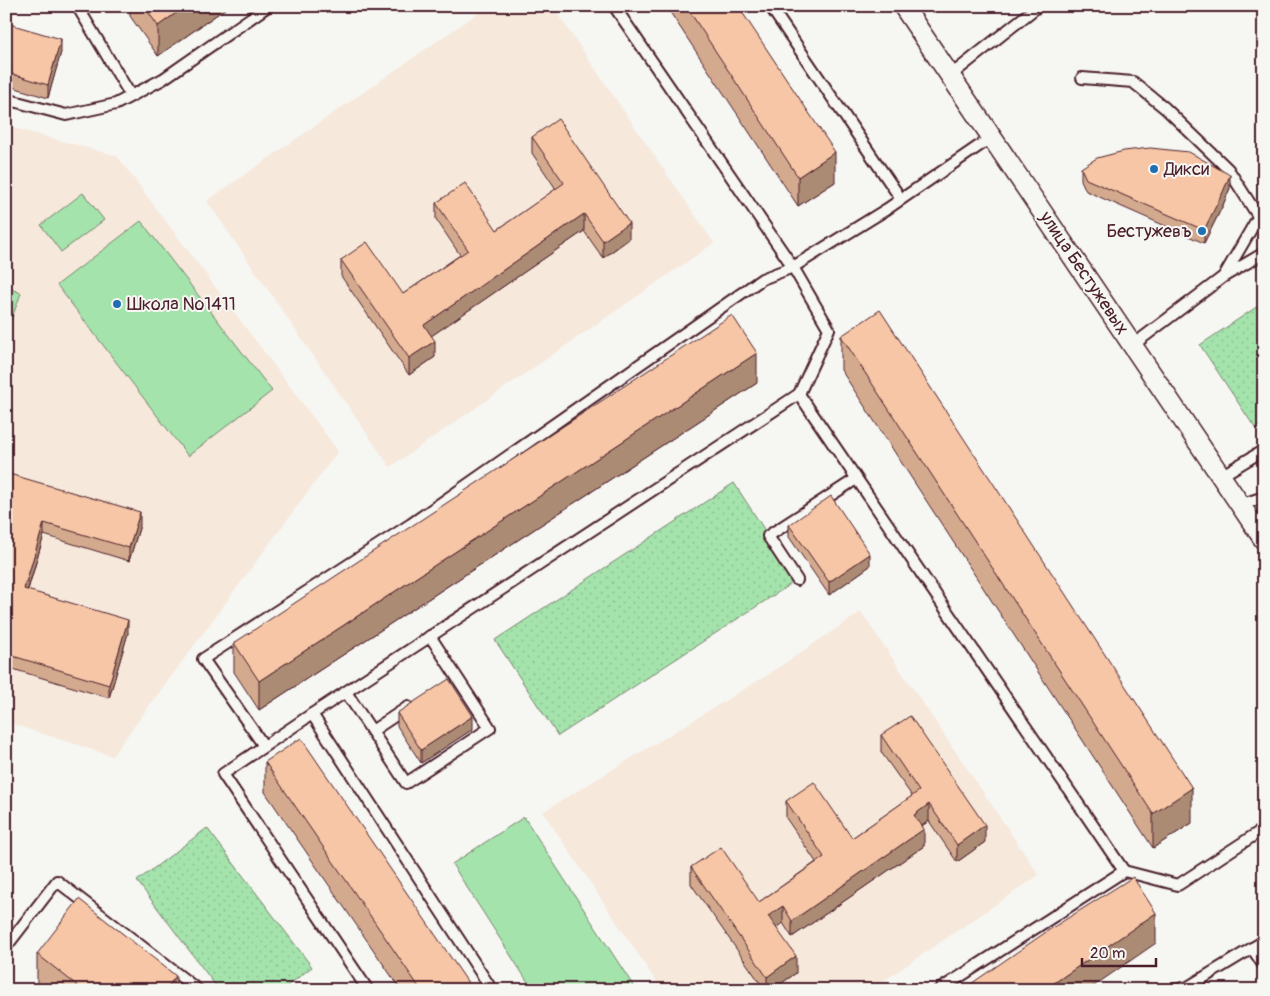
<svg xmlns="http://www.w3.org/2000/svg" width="1270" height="996" viewBox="0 0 1270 996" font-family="Pangolin,sans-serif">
<defs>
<pattern id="park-dots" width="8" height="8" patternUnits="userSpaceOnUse" patternTransform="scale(1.25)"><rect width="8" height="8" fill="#a4e4ac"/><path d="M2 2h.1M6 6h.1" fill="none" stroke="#8fc394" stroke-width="1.8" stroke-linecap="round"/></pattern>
</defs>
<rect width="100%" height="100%" fill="#f6f6f2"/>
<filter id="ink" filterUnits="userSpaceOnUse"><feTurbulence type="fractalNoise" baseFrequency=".02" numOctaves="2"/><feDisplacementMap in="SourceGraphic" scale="10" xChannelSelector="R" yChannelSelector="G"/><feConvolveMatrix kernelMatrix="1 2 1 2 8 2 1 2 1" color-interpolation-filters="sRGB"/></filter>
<g filter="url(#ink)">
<!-- built -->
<g fill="#f6e8db">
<polygon points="488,6 552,6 714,243 390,467 207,201"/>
<polygon points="6,126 117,156 338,451 112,756 6,722"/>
<polygon points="861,612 1039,875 870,990 662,990 543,812 766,676"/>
</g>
<!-- park -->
<g fill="url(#park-dots)" stroke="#77826c">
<polygon points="1264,302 1264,423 1255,428 1200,345"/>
<polygon points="734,483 797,580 558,736 495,640"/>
<polygon points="207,828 312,967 282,990 219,990 137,881"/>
</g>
<!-- garden -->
<g fill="#a4e4ac" stroke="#77826c">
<polygon points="83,193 104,220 61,252 41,225"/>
<polygon points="141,221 272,391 188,456 57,285"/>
<polygon points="6,287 21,293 6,334"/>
<polygon points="524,817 636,990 533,990 452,864"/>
</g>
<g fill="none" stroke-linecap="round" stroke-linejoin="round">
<!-- service casing -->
<g stroke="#4a1f2b" stroke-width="14">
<g id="service">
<polyline points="83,6 79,9 131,96"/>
<polyline points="770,6 901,199"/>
<polyline points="950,76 1038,6"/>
<polyline points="1082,78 1133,82 1165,108 1228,169 1258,216"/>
<polyline points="6,99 66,115 116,104 163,79 268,6"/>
<polyline points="1224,276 1264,207"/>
<polyline points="1133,345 1223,277 1264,253"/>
<polyline points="799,394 1124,871"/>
<polyline points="1221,476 1264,450"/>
<polyline points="1240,505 1264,497"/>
<polyline points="797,580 768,536 856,479"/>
<polyline points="346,692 406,783 490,728 430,636"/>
<polyline points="312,714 492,990"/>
<polyline points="372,731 408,707"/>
<polyline points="264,746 203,659 411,524 762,279 793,267 887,209 992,137"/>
<polyline points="6,947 57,881 198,990"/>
<polyline points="1252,948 1264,966"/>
<polyline points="368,990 223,774 312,714 799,394 829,329 793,267 614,6"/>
<polyline points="939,990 1124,871 1178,885 1259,832 1264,832"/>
<polyline points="1173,990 1188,987 1264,941"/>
</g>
</g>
<!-- minor casing -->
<g stroke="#4a1f2b" stroke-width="22">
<polyline id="minor" points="903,6 1264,540"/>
</g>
<!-- service -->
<use href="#service" stroke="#f6f6f2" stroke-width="10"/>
<!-- minor -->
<use href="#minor" stroke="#f6f6f2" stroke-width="19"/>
</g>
<!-- wall -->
<g fill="#d4aa8f" stroke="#4a1f2b">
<polygon points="130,6 229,6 158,56 130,16"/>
<polygon points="666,6 738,6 835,182 798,206"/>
<polygon points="6,23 61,52 48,98 6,85"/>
<polygon points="532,137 629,239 603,258 584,231 431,336 435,357 409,375 341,276 341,260 403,294 460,255 436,219 436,203 497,230 556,189 532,153"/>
<polygon points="1081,168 1230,188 1223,205 1204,243 1086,191 1081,180"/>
<polygon points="841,336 1192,823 1153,848 841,370"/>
<polygon points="757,383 259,710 234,672 234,643"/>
<polygon points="6,473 140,525 129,561 44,535 28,590 128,633 109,698 6,667 6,531 8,525 6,524"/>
<polygon points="789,525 870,566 829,595 789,537"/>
<polygon points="397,713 473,729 421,763 397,726"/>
<polygon points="881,735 985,842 957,862 929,821 922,826 924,846 792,937 783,923 776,927 796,973 772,990 765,990 691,884 691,867 759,902 816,862 786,818 786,801 852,838 912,796 881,752"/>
<polygon points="265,762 473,990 401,990 265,792"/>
<polygon points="37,954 176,990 39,990 37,988"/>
</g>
<!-- shaded-wall -->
<g fill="#ac8b74" stroke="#4a1f2b">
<polygon points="186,6 229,6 158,56 158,26"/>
<polygon points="61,39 61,52 48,98 48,85"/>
<polygon points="835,152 835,182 798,206 798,177"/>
<polygon points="1230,175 1230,188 1223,205 1204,243 1204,230"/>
<polygon points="584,214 584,231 424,341 424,325"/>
<polygon points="629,223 629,239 603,258 603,241"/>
<polygon points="435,341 435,357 409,375 409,358"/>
<polygon points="757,353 757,383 259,710 259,681"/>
<polygon points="140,512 140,525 129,561 129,548"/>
<polygon points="44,523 44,535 24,602 24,589"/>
<polygon points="870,554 870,566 829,595 829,582"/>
<polygon points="128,620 128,633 109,698 109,685"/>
<polygon points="473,716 473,729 421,763 421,750"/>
<polygon points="1192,788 1192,823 1153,848 1153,814"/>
<polygon points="929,804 929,821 914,831 914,815"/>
<polygon points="985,825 985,842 957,862 957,845"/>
<polygon points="924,829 924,846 792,937 792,921"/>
<polygon points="783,906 783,923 768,933 768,916"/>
<polygon points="1156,913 1156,943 1088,990 1044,990"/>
<polygon points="796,956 796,973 772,990 767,990 767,977"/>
<polygon points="176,976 176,990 165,990"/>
</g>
<!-- building -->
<g fill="#f6c6a6" stroke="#4a1f2b">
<polygon points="144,6 186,6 158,26"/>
<polygon points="686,6 738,6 835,152 798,177"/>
<polygon points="6,23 61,39 48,85 6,72"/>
<polygon points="558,119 629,223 603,241 584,214 424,325 435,341 409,358 341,260 367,242 403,294 468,250 436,203 465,183 497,230 564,183 532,137"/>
<polygon points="1150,148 1189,152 1230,175 1223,192 1204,230 1086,179 1081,168 1097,158 1124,151"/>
<polygon points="880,310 1192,788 1153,814 841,336"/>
<polygon points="732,315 757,353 259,681 234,643"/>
<polygon points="6,473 140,512 129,548 44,523 24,589 128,620 109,685 6,654 6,531 11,513 6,512"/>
<polygon points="831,496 870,554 829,582 789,525"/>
<polygon points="449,679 473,716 421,750 397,713"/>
<polygon points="910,716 985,825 957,845 929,804 914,815 924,829 792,921 783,906 768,916 796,956 767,977 691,867 721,847 759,902 824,857 786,801 814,782 852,838 919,791 881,735"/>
<polygon points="301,738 473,990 421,990 265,762"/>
<polygon points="1133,877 1156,913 1044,990 962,990 1049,930"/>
<polygon points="79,899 176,976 165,990 83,990 37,954"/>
</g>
</g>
<!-- markers -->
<g fill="#1f6fb2" stroke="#f6f6f2" stroke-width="2">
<circle cx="1154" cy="169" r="5"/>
<circle cx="1202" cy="231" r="5"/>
<circle cx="117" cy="304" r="5"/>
</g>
<g text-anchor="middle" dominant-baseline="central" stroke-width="4" stroke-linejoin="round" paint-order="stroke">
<!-- poi labels -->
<g font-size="18" fill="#4a1f2b" stroke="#f6f6f2" text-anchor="start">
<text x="1164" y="169">Дикси</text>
<text x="1192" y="231" text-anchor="end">Бестужевъ</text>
<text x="127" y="304">Школа №1411</text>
</g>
<!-- street labels -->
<g font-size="18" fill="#4a1f2b" stroke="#f6f6f2">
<text transform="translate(1084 273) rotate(56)">улица Бестужевых</text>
</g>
</g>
<!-- margin -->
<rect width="1270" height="996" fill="none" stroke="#f6f6f2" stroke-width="25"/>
<rect x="12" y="12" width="1245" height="971" fill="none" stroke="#4a1f2b" stroke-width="2" filter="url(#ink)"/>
<!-- scale -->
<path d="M1082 958v8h74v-8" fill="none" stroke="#4a1f2b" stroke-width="2.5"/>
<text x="1090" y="958" font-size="15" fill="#4a1f2b" stroke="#f6f6f2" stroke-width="4" paint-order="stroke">20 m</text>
</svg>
